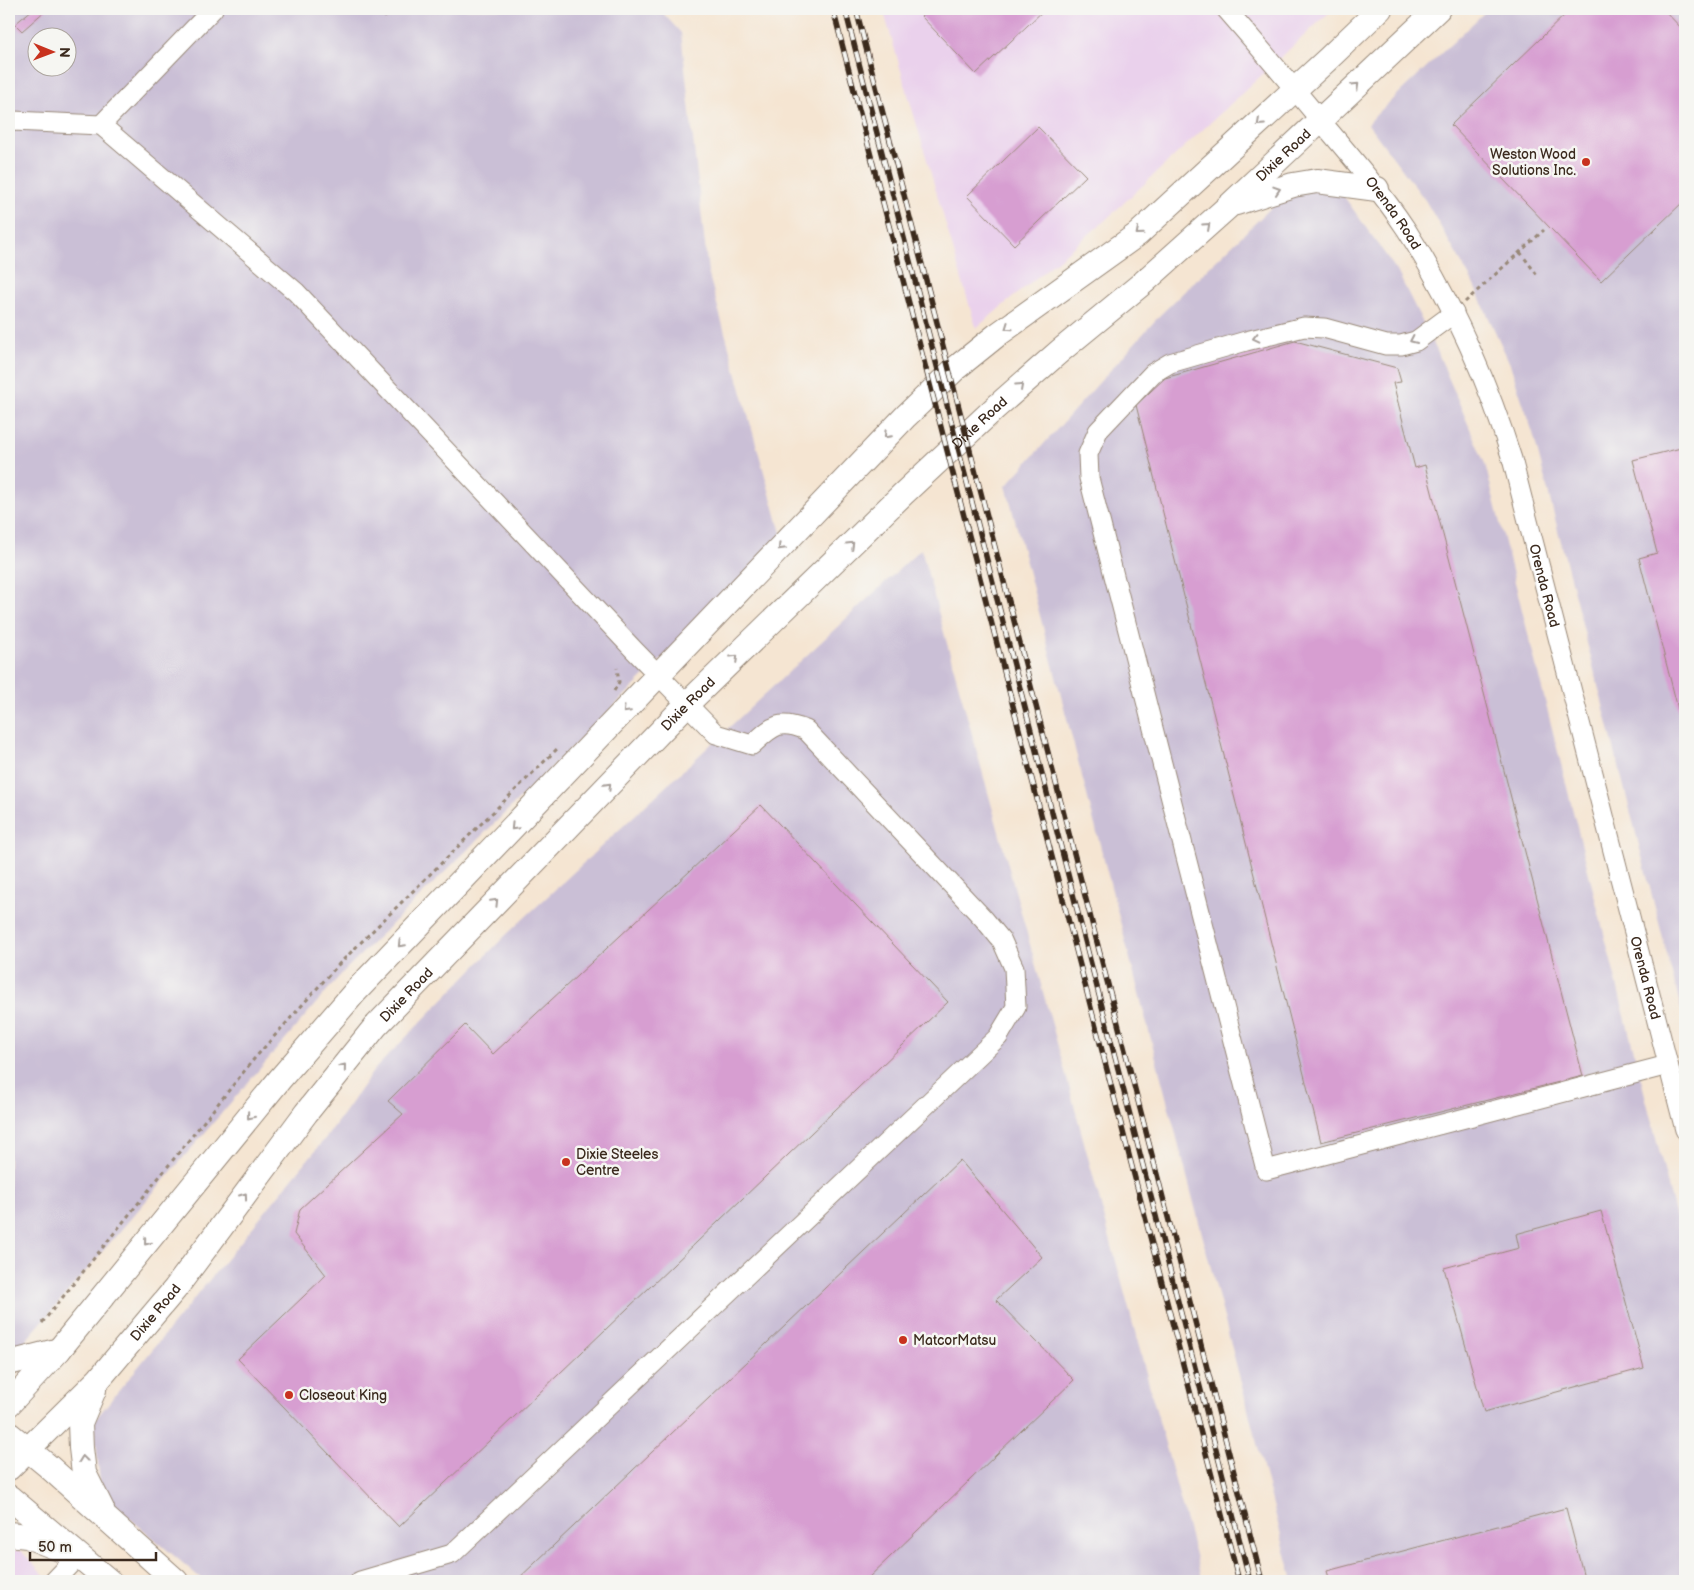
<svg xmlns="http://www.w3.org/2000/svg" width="1694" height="1590" viewBox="0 0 1694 1590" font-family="'Balsamiq Sans',sans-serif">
<rect width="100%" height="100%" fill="#f6f6f2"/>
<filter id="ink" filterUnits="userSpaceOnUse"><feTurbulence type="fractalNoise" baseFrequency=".02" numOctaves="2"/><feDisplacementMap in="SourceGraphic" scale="10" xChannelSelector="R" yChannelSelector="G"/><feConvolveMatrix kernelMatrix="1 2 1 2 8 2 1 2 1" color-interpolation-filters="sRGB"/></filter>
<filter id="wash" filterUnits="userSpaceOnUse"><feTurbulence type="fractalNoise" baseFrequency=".0096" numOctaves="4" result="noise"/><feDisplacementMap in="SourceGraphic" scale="20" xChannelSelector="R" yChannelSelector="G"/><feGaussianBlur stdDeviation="1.12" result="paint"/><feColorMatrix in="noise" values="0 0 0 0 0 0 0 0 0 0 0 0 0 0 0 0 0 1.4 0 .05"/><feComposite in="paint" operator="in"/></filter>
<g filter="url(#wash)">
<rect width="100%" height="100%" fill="#f5e5d2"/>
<!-- built -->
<g fill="#ead1ec">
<polygon points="883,9 1333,9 1101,224 976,328"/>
<polygon points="9,1550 21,1551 50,1581 9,1581"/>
</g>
<!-- industrial -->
<g fill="#cabfd6" fill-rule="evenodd">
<path d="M9 9H659L681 33 708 272 783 540 344 971 9 1360ZM38 38H68V68H38Z"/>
<polygon points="1488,9 1685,9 1685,1024 1533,433 1510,364 1472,281 1425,200 1368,124 1377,114"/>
<polygon points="1323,167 1397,271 1438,353 1485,464 1685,1253 1685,1581 1293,1581 1006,486 1161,314 1312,168"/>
<polygon points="921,549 1067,1079 1202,1581 204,1581 101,1494 94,1421 328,1135 374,1070 505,936"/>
</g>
<g id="blocks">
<!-- building -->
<g fill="#d79ed1">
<polygon points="33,9 47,9 22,31 15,24"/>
<polygon points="377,9 395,9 385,18"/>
<polygon points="929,9 1045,9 976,74 921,16"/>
<polygon points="1571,9 1663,9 1685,32 1685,200 1601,281 1451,125"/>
<polygon points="1038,127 1086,176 1014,245 967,196"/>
<polygon points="1295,341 1397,368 1401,382 1393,383 1415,468 1425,465 1583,1076 1321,1142 1136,405 1165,378"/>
<polygon points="1685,447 1685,736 1639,558 1657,553 1633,460"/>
<polygon points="761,805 948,1002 399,1527 238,1359 326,1275 294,1234 300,1209 403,1114 388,1101 465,1025 493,1054"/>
<polygon points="960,1160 1042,1257 996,1300 1074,1380 865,1581 516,1581"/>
<polygon points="1601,1211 1644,1368 1484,1412 1444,1268 1519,1248 1516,1234"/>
<polygon points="1566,1508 1585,1581 1330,1581 1327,1571"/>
</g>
</g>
</g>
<g filter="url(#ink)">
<use href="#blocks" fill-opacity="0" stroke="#988878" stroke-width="1"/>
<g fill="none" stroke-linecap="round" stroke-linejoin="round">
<!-- minor casing -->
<g stroke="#988878" stroke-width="21">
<g id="minor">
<path d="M213 9 101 125 296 292 634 650 716 734 752 745C773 726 778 719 806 730L984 919 1002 941 1014 968 1016 1007 998 1037 452 1554 360 1581"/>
<path id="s1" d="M1226 9C1260 48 1293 87 1326 127 1354 160 1382 193 1406 229 1451 300 1487 379 1512 459L1685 1130"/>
<polyline points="9,123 13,121 101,125"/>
<polyline points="1454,313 1416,341 1401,345 1386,345 1324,328 1304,327 1246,341 1170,363 1153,373 1098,431 1088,454 1089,478 1266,1170 1668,1065"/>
<polyline points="54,1581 78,1556"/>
</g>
</g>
<!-- major casing -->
<g stroke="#988878" stroke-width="26">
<g id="major">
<polyline points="1236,203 1293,185 1317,181 1377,189"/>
<polyline points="9,1363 59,1350"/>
<polyline points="94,1390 80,1423 81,1448 84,1473 102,1509"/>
<polyline points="9,1404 59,1350 280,1079 355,992 906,416 956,368 997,335 1138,234 1329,58 1380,9"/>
<polyline points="9,1434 48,1466 176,1581"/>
<path id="s2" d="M9 1468 99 1379 175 1289 306 1113 375 1027 687 704 903 494 995 408 1060 351 1144 282 1230 205 1438 9"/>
<polyline points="9,1497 109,1581"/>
<polyline points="9,1534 27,1536 62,1550"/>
</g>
</g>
<!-- path -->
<g stroke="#988878" stroke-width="3" stroke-dasharray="4 4" stroke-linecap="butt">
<polyline points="1520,252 1538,276"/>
<polyline points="1465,302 1544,230"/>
<polyline points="614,691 619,682 617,668"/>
<polyline points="42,1323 254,1059 338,965 559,747"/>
</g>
<!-- minor -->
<use href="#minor" stroke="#fff" stroke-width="19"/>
<!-- major -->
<use href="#major" stroke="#fff" stroke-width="24"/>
<!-- rail casing -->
<g stroke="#3b2a1e" stroke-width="5.5">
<g id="rail">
<polyline points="833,9 1239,1581"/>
<polyline points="845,9 1250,1581"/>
<polyline points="856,9 1262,1581"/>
</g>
</g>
<!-- rail -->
<use href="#rail" stroke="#f6f6f2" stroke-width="4" stroke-dasharray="11" stroke-linecap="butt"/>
</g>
<!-- one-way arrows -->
<defs><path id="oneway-chevron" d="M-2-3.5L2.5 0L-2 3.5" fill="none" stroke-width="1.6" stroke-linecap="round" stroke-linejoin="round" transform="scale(1.25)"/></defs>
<g stroke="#a79f9a">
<use href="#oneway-chevron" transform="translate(1356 86) rotate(-44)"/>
<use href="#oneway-chevron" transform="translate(1260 123) rotate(138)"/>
<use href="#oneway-chevron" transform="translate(1277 190) rotate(-18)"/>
<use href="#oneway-chevron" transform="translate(1207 226) rotate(-42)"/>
<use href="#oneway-chevron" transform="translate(1139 232) rotate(140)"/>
<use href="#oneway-chevron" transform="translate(1008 327) rotate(145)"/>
<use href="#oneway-chevron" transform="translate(1256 338) rotate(167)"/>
<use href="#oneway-chevron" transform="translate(1413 340) rotate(155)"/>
<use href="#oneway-chevron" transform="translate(1020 386) rotate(-42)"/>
<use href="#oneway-chevron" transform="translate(887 435) rotate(134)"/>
<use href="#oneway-chevron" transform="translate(851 545) rotate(-44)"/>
<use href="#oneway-chevron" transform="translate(781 547) rotate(134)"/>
<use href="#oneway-chevron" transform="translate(735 658) rotate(-44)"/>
<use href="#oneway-chevron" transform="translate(626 710) rotate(134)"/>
<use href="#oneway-chevron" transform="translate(608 786) rotate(-46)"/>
<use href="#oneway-chevron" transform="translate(514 827) rotate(134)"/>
<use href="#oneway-chevron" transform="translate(495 902) rotate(-46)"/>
<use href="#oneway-chevron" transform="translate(401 944) rotate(134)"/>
<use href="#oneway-chevron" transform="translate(343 1067) rotate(-51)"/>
<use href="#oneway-chevron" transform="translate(250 1116) rotate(129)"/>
<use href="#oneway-chevron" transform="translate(244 1196) rotate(-54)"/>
<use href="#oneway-chevron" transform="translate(147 1242) rotate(129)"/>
<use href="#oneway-chevron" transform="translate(83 1459) rotate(-97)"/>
</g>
</g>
<!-- markers -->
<g fill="#c8321e" stroke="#f6f6f2" stroke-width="2">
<circle cx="1586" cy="162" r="5"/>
<circle cx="566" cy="1162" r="5"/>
<circle cx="903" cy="1340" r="5"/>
<circle cx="289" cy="1395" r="5"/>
</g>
<g text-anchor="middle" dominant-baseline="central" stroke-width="5" stroke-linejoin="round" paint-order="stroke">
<!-- poi labels -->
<g font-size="14" fill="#3b2a1e" stroke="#f6f6f2" text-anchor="start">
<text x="1576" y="154" text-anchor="end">Weston Wood<tspan x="1576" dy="16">Solutions Inc.</tspan></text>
<text x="576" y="1154">Dixie Steeles<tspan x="576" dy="16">Centre</tspan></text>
<text x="913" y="1340">MatcorMatsu</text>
<text x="299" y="1395">Closeout King</text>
</g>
<!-- street labels -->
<g font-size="14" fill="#3b2a1e" stroke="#f6f6f2">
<text stroke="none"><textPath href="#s2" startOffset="1834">Dixie Road</textPath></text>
<text stroke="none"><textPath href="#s1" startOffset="264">Orenda Road</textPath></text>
<text stroke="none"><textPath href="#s2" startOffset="1429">Dixie Road</textPath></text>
<text stroke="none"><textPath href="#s1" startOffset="669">Orenda Road</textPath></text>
<text stroke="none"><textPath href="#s2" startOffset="1024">Dixie Road</textPath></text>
<text stroke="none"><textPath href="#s1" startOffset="1074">Orenda Road</textPath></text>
<text stroke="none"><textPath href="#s2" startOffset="619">Dixie Road</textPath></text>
<text stroke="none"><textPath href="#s2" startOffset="214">Dixie Road</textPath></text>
</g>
</g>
<!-- margin -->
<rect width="1694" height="1590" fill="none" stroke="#f6f6f2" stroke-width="30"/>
<!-- north arrow -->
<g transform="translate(52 52) rotate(91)"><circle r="24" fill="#f6f6f2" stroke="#aba49d"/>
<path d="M0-4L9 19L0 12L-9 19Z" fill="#c8321e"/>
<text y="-8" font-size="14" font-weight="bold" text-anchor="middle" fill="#3b2a1e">N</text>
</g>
<!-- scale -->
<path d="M30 1552v8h126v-8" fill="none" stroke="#3b2a1e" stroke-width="2.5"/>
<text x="38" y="1552" font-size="15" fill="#3b2a1e" stroke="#f6f6f2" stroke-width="4" paint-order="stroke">50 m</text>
</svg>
